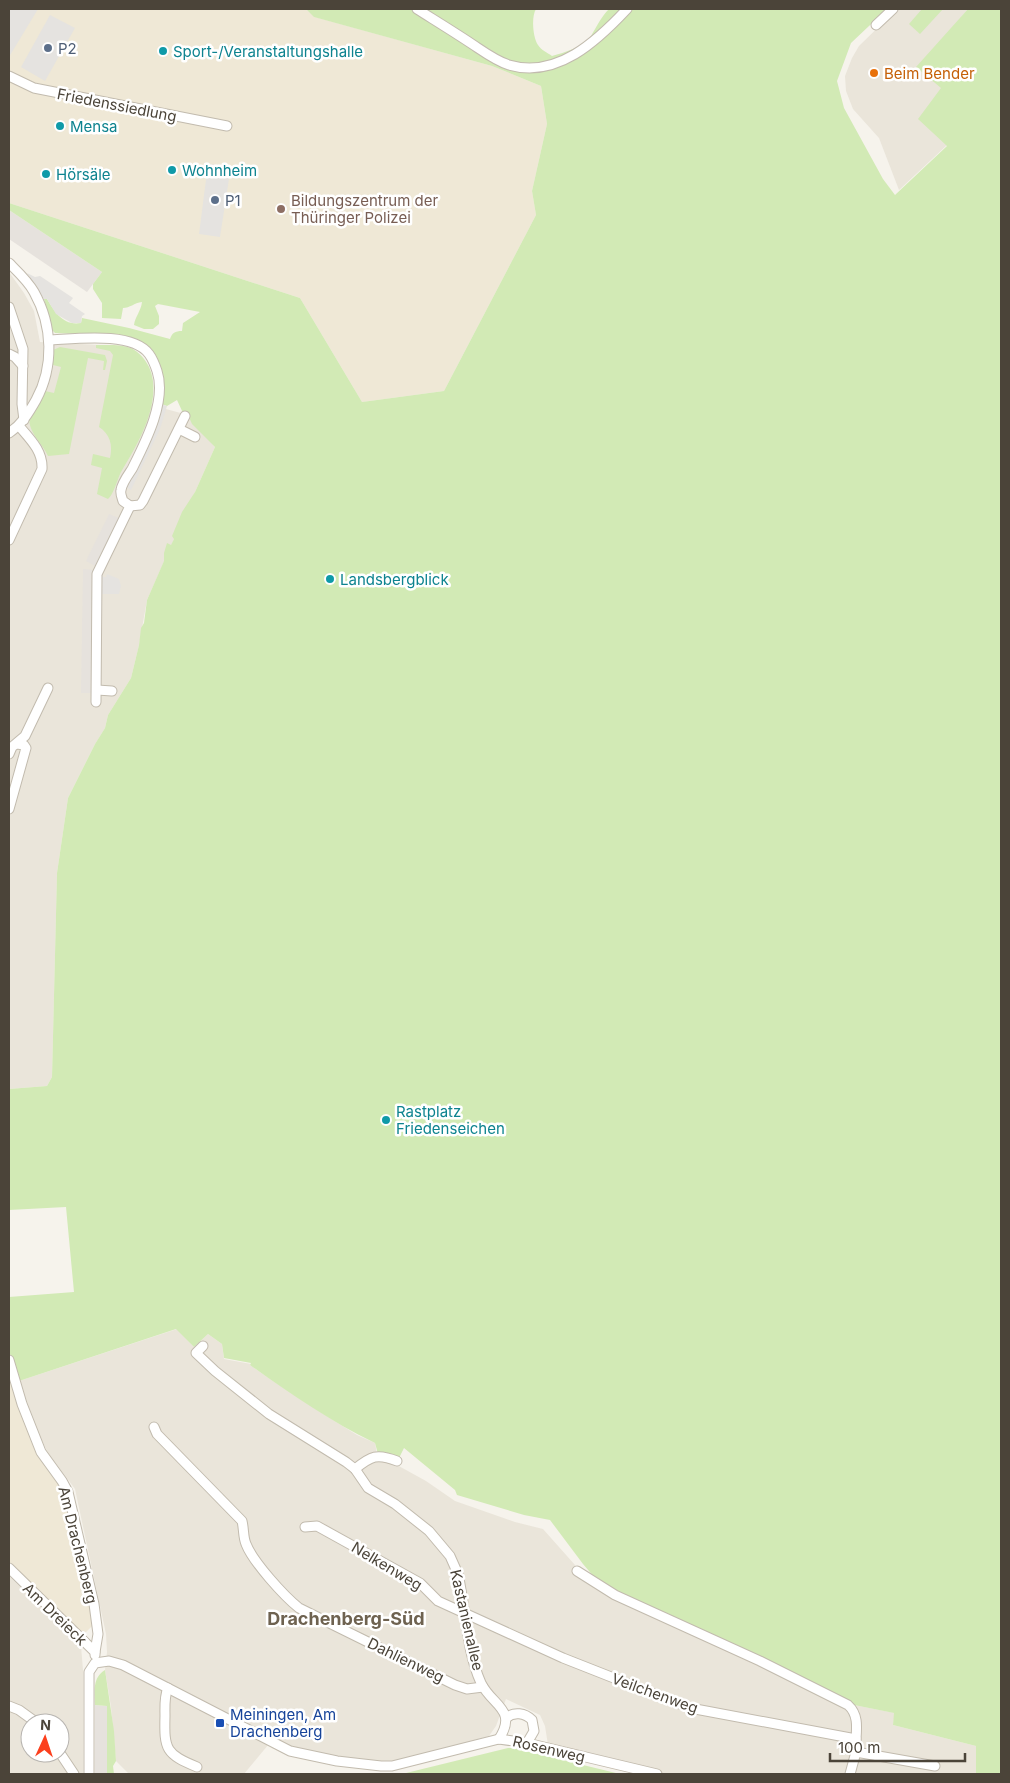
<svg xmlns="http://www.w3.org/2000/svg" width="1010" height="1783" viewBox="0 0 1010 1783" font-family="Inter,sans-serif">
<rect width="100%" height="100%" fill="#f6f3ec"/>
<!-- residential -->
<g fill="#eae5da" fill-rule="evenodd">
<polygon points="897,9 968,9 947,34 941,88 947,145 899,190 879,138 853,109 846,91 845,76 852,58 859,46"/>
<polygon points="9,272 24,293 34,311 40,342 121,346 149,367 152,377 153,388 151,405 188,415 215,447 147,600 139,645 131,678 108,715 105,728 95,744 68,798 57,873 52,1077 47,1086 9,1089"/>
<polygon points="177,1329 194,1347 208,1334 222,1344 224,1359 251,1364 250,1365 267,1377 325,1415 357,1435 375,1443 377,1454 426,1481 455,1501 515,1522 543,1529 575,1565 601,1585 854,1705 895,1713 893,1725 976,1746 976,1774 667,1774 548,1745 545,1726 540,1715 506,1699 496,1726 489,1736 398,1761 383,1762 314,1754 284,1744 273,1739 244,1774 129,1774 116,1761 111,1707 105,1670 107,1652 106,1634 75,1489 48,1453 32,1420 19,1381"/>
<path d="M9 1576 81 1646 83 1670V1774H9ZM30 1723H60V1753H30Z"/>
</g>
<!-- industrial -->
<g fill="#e6e2dd">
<polygon points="9,210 102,272 87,292 9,239"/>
<polygon points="109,514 119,518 95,566 86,561"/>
<polygon points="83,569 94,570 92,693 81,693"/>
<polygon points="95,1705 107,1706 107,1774 95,1774"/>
</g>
<!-- education -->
<g fill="#efe8d6">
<polygon points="9,9 306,9 315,17 492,66 541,86 547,124 532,191 536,215 444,391 362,402 300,298 9,203"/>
<polygon points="9,1371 19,1405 65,1494 76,1535 93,1625 82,1636 9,1562"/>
</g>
<!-- green -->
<g fill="#d2eab5">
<path d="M306 9H536C531 17 533 38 538 45 541 50 548 53 552 56 565 52 582 48 591 36 597 26 601 17 609 9H887L851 43 837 81 844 108 883 179 895 195 947 146 918 119 941 88 916 67 968 9H1001V1774H976V1746L893 1725 894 1713 854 1705 601 1585 583 1564 550 1520 524 1515 457 1495 455 1490 404 1448 399 1458 378 1454 375 1443C331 1422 289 1393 250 1365L251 1363 224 1358 222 1344 208 1334 194 1347 176 1329 19 1381 9 1351V1297L74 1292 66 1207 9 1210V1089L47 1086 52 1077 57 873 68 798 95 744 105 728 108 715 131 678 139 645 141 628 144 623 147 600 164 561V553L167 543 171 545 174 539 172 536 182 512 195 492 215 447 192 424 188 415 183 413 177 400 167 406 161 404 163 385 142 343 127 336 55 333 52 330 44 299H47C55 312 63 326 81 323L82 318 129 328 170 339C172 333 175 331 182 331L183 323 200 312 158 304 155 306 159 316V324L153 329H144L134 325C135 317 141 311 142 302 134 303 130 308 123 308L121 319 102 318V303L93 289V284L102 272 9 210V203L300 298 362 402 444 391 536 215 532 191 547 124 541 86 492 66 314 17Z"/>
<polygon points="922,9 943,9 920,34 909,24"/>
<path d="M96 345C107 345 120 344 131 348 139 352 145 359 149 367 164 400 138 444 121 472 117 480 114 494 108 499L97 494 102 468 91 465 93 454 110 458C113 445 110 434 99 427L113 355 110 351 96 348Z"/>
<path d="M60 347 105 355 107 361 105 370H103L104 361 88 358 69 454 48 456C43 444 24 428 31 415 36 407 41 399 45 391L54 393 61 367 53 365V350Z"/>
<path d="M105 1670 114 1731 116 1761 113 1766 114 1774H107V1706L95 1705C95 1691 92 1678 105 1670Z"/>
<polygon points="508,1748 513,1748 620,1774 402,1774"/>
</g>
<!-- parking -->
<g fill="#e5e3e0">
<polygon points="9,9 38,9 9,57"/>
<polygon points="50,15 75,28 45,81 21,67"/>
<polygon points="208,164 231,166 220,237 199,234"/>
<polygon points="27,273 35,277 40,276 73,298 69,303 85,314 82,316 81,323 72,323 56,314 47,299 44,299"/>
<polygon points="161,404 167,406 160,429 131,490 126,487"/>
<polygon points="103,572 103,577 106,577 107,574 119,579 121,586 119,594 101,594 100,579"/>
</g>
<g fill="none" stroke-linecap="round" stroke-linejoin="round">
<!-- minor casing -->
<g stroke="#c2bbae" stroke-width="11">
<g id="minor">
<path d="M417 9C436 21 454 32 472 44 484 52 496 61 509 65 557 79 597 41 627 9"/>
<polyline points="876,25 893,9"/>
<polyline points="9,76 34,88 227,126"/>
<path d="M9 263C18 272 28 281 34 292 53 326 54 367 36 400 28 414 22 424 9 433"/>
<polyline points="9,307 23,349 22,404 24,420"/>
<path d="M49 340C74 339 132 331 149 354 152 358 155 365 157 371 167 401 145 443 132 469 128 475 122 483 121 490 120 493 122 498 123 501L130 506 97 574 96 702"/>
<polyline points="9,354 15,357 23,366"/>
<polyline points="179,429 195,437"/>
<polyline points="130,506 140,505 143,501 185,416"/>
<path d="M9 540 42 469C43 451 30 439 19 426"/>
<polyline points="97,690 112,691"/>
<polyline points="9,754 12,747 25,736 48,688"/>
<polyline points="9,809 26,748 24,745 17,744"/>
<path d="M203 1346 196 1353 215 1371 269 1414 346 1462 355 1469 368 1488 395 1504 429 1531 450 1556 458 1574C466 1609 466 1650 481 1683 492 1706 518 1709 499 1739"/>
<polyline points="9,1360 22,1404 41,1452 62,1481 68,1492 94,1604 98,1634 95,1652"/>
<path d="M154 1427 157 1434 242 1521C244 1529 243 1537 246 1544 253 1562 284 1596 299 1608L455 1685 467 1689 483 1687"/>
<path d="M355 1469C371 1456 377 1453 397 1461"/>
<polyline points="305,1527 317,1526 420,1583 438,1601 563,1658 629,1684 690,1708 856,1739 856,1752 850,1774"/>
<polyline points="9,1568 95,1652 95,1655"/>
<path d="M577 1571 615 1595 760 1661 848 1705C858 1714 857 1726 856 1739"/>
<path d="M168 1688C164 1697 165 1706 165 1716 164 1750 166 1754 197 1767"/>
<polyline points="9,1706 19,1710 37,1723"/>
<path d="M506 1718C514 1711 525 1713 532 1720L534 1731 527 1743"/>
<polyline points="856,1752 935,1766"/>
<polyline points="60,1753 74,1774"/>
<polyline points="89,1774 89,1672 95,1663 109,1661 123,1665 290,1751 337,1761 381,1766 392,1766 499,1739 527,1743 657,1774"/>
</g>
</g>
<!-- minor -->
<use href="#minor" stroke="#fff" stroke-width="9"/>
</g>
<!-- markers -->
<g fill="#5c6f8a" stroke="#fff" stroke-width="2">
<circle cx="48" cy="48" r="5"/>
<circle cx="215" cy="200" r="5"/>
</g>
<g fill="#0f9aa8" stroke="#fff" stroke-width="2">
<circle cx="163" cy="51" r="5"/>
<circle cx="60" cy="126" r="5"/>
<circle cx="172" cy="170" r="5"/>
<circle cx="46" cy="174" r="5"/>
<circle cx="330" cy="579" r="5"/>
<circle cx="386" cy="1120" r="5"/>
</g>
<circle fill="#e8710a" stroke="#fff" stroke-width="2" cx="874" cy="73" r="5"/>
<circle fill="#8d6e63" stroke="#fff" stroke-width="2" cx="281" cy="209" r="5"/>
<rect fill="#1a4fb4" stroke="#fff" stroke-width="2" x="215" y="1718" width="10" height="10" rx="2.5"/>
<g text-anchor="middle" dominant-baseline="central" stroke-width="5" stroke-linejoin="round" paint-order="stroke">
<!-- service labels -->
<g font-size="15" fill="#4e5e75" stroke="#fff" text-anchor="start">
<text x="58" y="48">P2</text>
<text x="225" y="200">P1</text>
</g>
<!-- culture labels -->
<g font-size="15" fill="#0d838f" stroke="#fff" text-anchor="start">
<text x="173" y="51">Sport-/Veranstaltungshalle</text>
<text x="70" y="126">Mensa</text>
<text x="182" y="170">Wohnheim</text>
<text x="56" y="174">Hörsäle</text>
<text x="340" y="579">Landsbergblick</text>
<text x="396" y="1111">Rastplatz<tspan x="396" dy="17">Friedenseichen</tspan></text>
</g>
<!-- food labels -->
<g font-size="15" fill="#c56008" stroke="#fff" text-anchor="start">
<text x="884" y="73">Beim Bender</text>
</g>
<!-- street labels -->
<g font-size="15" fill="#4b4439" stroke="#fff">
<text transform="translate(117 105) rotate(11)">Friedenssiedlung</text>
<text transform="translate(78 1545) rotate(76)">Am Drachenberg</text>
<text transform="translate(387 1566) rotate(31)">Nelkenweg</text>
<text transform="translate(55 1614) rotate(44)">Am Dreieck</text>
<text transform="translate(467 1620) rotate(77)">Kastanienallee</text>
<text transform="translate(406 1660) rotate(26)">Dahlienweg</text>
<text transform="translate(655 1693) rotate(20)">Veilchenweg</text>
<text transform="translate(549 1749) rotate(13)">Rosenweg</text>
</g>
<!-- education labels -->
<g font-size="15" fill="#785e54" stroke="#fff" text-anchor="start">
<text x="291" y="200">Bildungszentrum der<tspan x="291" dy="17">Thüringer Polizei</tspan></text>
</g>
<!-- transit labels -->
<g font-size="15" fill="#164399" stroke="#fff" text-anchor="start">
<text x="230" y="1714">Meiningen, Am<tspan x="230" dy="17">Drachenberg</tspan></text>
</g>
<!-- quarter labels -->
<g font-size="18" font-weight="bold" fill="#6e6250" stroke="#fff">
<text x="346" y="1618">Drachenberg-Süd</text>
</g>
</g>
<!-- border -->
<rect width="1010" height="1783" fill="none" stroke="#4b4439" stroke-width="20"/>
<!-- north arrow -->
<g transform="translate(45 1738) rotate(3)"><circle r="24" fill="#ffffff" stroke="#b7b4b0"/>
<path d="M0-4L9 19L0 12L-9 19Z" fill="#fc3f1d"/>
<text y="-8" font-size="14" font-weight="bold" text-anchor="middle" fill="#4b4439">N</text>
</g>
<!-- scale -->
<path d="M830 1753v8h135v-8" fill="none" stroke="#4b4439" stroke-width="2.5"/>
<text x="838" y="1753" font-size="15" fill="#4b4439" stroke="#ffffff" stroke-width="4" paint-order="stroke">100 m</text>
</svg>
